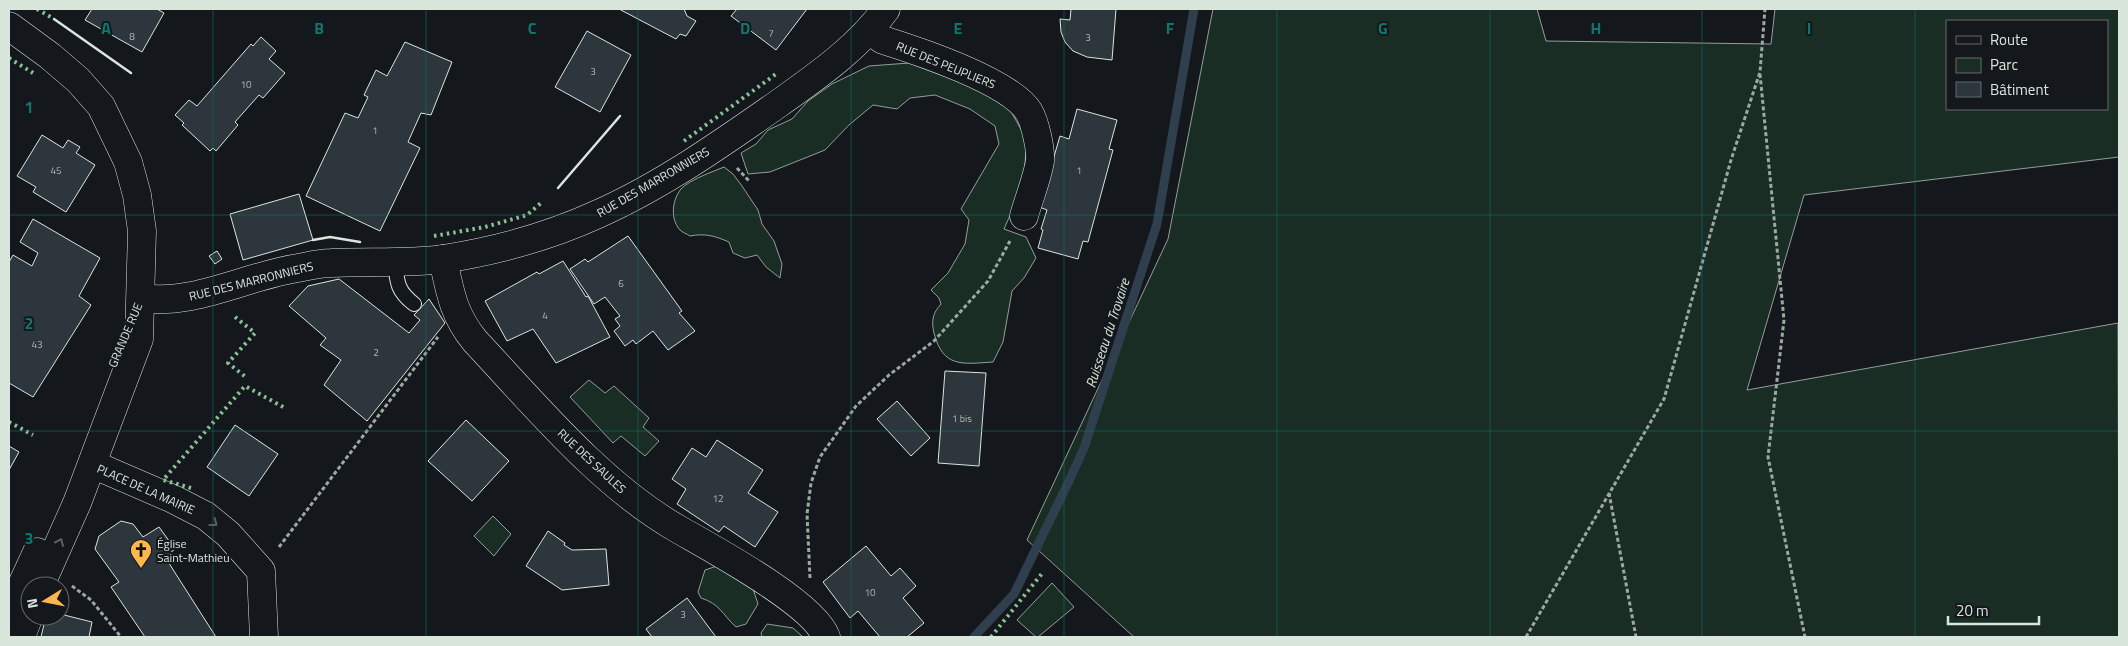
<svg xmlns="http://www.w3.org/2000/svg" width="2128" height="646" viewBox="0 0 2128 646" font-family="'Titillium Web',sans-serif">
<rect width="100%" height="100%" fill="#14181c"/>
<!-- green -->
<g fill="#1a2d24" stroke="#939e99" fill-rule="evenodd">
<path d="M1213 9H1537L1546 41 1771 44 1775 9H2119V157L1804 195 1747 390 2118 323 2119 637H1134L1027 540 1168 239ZM1947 21H2107V109H1947Z"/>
<path d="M909 63 1004 99 1027 140 1023 186 1004 229 1026 237 1036 258 1024 278 1012 291 1003 342 993 362C962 364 943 368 934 333 931 320 933 313 941 304L939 298 931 290 948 273 965 244 969 220 961 209 999 144 995 126 970 109 935 95 910 98 897 109 873 105 849 125 825 150 770 172 748 174 741 153 756 144 768 130 792 119 808 101 832 84 869 66Z"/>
<path d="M724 167 733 174 742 186 758 210 762 224 774 241 782 264 780 278 766 267 757 255 745 258 733 253 729 242C715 236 705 233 690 236 687 234 682 232 680 230 670 219 672 200 681 189 689 180 712 172 724 167Z"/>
<polygon points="589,380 605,393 614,386 649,418 643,427 659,441 645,456 621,436 613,443 570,397"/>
<polygon points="493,516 511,534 494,556 474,536"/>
<path d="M717 566 752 586 758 604 746 624 736 627C722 614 720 604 701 598L698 592 705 570Z"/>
<polygon points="1052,583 1074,607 1038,637 1036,637 1017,620"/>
<polygon points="767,624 793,628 803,637 762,637 761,633"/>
</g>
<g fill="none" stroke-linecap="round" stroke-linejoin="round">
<!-- stream -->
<polyline stroke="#2f3f4d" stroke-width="9" points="974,637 1014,594 1070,479 1084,448 1157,224 1194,9"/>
</g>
<!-- building -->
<g fill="#2c363c" stroke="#d8e6dc">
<polygon points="92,9 157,9 164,13 142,52 85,20"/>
<polygon points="619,9 684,9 687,16 696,21 686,36 680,34 676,39"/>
<polygon points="737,9 807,9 776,50 731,16"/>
<polygon points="1071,9 1116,9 1112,60 1087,57 1073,51 1065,42 1061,32 1060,19 1070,20"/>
<polygon points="587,31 631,55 600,112 555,87"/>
<polygon points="261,37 276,51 269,59 285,73 263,98 259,95 235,122 238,125 216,151 213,148 210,151 182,125 184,123 175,115 189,100 197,106 251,44 253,46"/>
<polygon points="405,42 452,62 431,115 421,113 408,142 420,148 380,231 306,196 345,113 358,118 368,97 364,95 376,70 387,76"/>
<polygon points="1077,109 1117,120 1109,149 1113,150 1088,242 1083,241 1078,259 1038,248 1043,230 1041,229 1047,210 1037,206 1044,191 1060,136 1069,139"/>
<polygon points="42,135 63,148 68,140 80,147 76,153 95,165 66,212 33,192 36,187 17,176"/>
<polygon points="299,194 313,240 243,260 230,214"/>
<polygon points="33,219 100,258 79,296 91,305 33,397 9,383 9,262 13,255 32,266 38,253 20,242"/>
<polygon points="628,236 682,311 679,313 695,331 668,350 653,331 636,344 633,340 625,346 614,331 620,326 615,319 620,316 605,297 594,304 570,269 585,259 588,262"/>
<polygon points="217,251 222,259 215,264 209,256"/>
<polygon points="563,261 586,297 588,296 610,337 556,363 533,329 507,341 485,301 537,272 539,274"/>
<polygon points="339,279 409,333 420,320 414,315 429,299 445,323 367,421 324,385 341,360 320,345 326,338 289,306 308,286"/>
<polygon points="945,371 986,373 979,466 938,463"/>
<polygon points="897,401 930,438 911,456 877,419"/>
<polygon points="466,420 509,461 472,501 428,461"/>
<polygon points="235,425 278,454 249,496 207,467"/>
<polygon points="717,440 763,470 748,493 778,512 755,547 724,526 719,532 677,504 686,489 672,479 692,448 706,457"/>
<polygon points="9,446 19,452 9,470"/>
<polygon points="121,521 133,524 143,537 159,527 175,549 165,557 216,637 145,637 111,587 119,582 95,549 99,536"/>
<polygon points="548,531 565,543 564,545 572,550 606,549 609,585 562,590 526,566"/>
<polygon points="866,546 891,576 900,568 916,586 903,598 924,623 907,637 880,637 858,611 850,618 823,582"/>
<polygon points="687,598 716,637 652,637 646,629"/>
<polygon points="60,614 92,622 89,637 41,637 46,616 60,616"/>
</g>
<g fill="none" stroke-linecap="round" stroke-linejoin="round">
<!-- lane casing -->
<g stroke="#d8e6dc" stroke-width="16">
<path id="lane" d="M395 262C397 282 397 291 414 304"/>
</g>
<!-- street casing -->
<g stroke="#d8e6dc" stroke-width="29">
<g id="street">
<path d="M870 31 883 40C918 51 1010 81 1029 112 1035 122 1041 149 1040 161 1037 179 1029 198 1024 216"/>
<path d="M443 259C450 292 453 314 475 341 535 405 601 485 678 529 711 548 814 603 826 637"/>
<polyline points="92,464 173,499 206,516 228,534 261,571 264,637"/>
</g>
</g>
<!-- secondary casing -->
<g stroke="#d8e6dc" stroke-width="29">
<path id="secondary" d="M141 298C194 306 246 276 298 268 309 266 320 263 331 263 368 261 406 264 443 259 495 251 550 236 598 214 661 186 721 144 778 104 817 76 858 48 886 9"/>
</g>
<!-- primary casing -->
<g stroke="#d8e6dc" stroke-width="29">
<g id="primary">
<polyline points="9,26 50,56 78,80 101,106 128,162 137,195 142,231 139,339 77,503 40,586"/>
<polyline points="9,613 37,552"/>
<polyline points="21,637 30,613"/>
</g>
</g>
<!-- path -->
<g stroke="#9da8a2" stroke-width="3" stroke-dasharray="4 2.5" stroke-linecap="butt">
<polyline points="1760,74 1784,320 1768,457 1805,637"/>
<polyline points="737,168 750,182"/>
<polyline points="1609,493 1636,637"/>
<polyline points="279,547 438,337"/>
<polyline points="810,578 807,514 811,483 820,457 856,406 889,375 934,341 988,281 1010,241"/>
<polyline points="72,586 91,600 121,637"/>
<polyline points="1526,637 1664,399 1731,160 1760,72 1765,9"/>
</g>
<!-- lane -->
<use href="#lane" stroke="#14181c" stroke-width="14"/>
<!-- street -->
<use href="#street" stroke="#14181c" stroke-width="28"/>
<!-- secondary -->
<use href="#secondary" stroke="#14181c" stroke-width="28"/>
<!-- primary -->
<use href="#primary" stroke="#14181c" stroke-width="28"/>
<!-- hedge -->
<g stroke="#8ac095" stroke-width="4" stroke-dasharray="2.5 4" stroke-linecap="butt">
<polyline points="37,9 54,19"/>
<polyline points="9,58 33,73"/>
<polyline points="684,141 776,74"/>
<polyline points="434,236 485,227 527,215 541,203"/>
<polyline points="235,317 255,333 228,363 247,378"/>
<polyline points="9,422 33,435"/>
<polyline points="191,488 163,480 245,386 285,408"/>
<polyline points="991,637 1044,571"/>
</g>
<!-- wall -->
<g stroke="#d8e6dc" stroke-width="2.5">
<polyline points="54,19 131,73"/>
<polyline points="558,188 620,116"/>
<polyline points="313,240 330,237 360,242"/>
</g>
</g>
<!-- one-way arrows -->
<defs><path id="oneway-chevron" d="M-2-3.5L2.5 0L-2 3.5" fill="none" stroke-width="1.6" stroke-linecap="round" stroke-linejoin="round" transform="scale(1.25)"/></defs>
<g stroke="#59605f">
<use href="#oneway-chevron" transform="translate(214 523) rotate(37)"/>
<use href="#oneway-chevron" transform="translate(60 542) rotate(-66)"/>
</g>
<!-- grid -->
<path fill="none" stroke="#0f766e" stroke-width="1" stroke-opacity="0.55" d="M213 9V637M426 9V637M638 9V637M851 9V637M1064 9V637M1277 9V637M1490 9V637M1702 9V637M1915 9V637M9 215H2119M9 431H2119"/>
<!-- icons -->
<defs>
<g id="church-pin" transform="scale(1.125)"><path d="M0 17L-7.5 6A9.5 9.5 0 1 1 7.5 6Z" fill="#ffb74d" stroke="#14181c"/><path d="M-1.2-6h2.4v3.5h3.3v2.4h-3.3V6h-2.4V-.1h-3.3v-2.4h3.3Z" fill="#111"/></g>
</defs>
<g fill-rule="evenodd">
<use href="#church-pin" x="141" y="550"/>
</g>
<g text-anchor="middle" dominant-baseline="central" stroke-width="4" stroke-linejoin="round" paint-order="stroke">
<!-- number labels -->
<g font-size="10" fill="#adbab4">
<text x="771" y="33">7</text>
<text x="132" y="36">8</text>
<text x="1088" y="37">3</text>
<text x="593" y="71">3</text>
<text x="246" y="84">10</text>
<text x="375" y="130">1</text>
<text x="56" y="170">45</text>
<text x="1079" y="170">1</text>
<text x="621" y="283">6</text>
<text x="545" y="315">4</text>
<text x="37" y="344">43</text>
<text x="376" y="352">2</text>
<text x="962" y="418">1 bis</text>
<text x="718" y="498">12</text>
<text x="870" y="592">10</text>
<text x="683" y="614">3</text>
</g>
<!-- street labels -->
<g font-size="12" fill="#d8e6dc" stroke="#14181c">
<text transform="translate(946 65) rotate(22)">RUE DES PEUPLIERS</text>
<text transform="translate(653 182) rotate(-30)">RUE DES MARRONNIERS</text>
<text transform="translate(251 281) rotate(-14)">RUE DES MARRONNIERS</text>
<text transform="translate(125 335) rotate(-67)">GRANDE RUE</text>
<text transform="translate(592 461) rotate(43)">RUE DES SAULES</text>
<text transform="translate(146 489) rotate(24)">PLACE DE LA MAIRIE</text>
</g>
<!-- poi labels -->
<g font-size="12" fill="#d8e6dc" stroke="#14181c" text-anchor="start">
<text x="157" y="543">Église<tspan x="157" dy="14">Saint-Mathieu</tspan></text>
</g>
<!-- water labels -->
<g font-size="14" font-style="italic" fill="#d8e6dc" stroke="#14181c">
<text transform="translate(1107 333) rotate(-72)">Ruisseau du Trovaire</text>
</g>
</g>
<g font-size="16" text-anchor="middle" font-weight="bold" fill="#0f766e" stroke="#14181c" stroke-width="4" stroke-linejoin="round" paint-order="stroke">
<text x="106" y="34">A</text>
<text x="319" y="34">B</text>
<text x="532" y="34">C</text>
<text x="745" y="34">D</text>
<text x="958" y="34">E</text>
<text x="1170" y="34">F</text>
<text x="1383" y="34">G</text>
<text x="1596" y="34">H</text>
<text x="1809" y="34">I</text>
<text x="29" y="113">1</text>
<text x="29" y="329">2</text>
<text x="29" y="544">3</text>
</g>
<!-- border -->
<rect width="2128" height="646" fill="none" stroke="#d8e6dc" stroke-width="20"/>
<!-- legend -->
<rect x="1946" y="20" width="162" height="90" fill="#14181c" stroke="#626a69"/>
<rect x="1956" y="36" width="25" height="8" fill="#14181c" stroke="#626a69"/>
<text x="1990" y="45" font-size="15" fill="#d8e6dc">Route</text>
<rect x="1956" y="58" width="25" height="15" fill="#1a2d24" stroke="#626a69"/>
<text x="1990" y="70" font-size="15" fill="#d8e6dc">Parc</text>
<rect x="1956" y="82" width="25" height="15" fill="#2c363c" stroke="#626a69"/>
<text x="1990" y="95" font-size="15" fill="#d8e6dc">Bâtiment</text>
<!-- north arrow -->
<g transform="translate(45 601) rotate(260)"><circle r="24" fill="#14181c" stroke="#626a69"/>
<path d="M0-4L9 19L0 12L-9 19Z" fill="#ffb74d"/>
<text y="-8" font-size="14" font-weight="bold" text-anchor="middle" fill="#d8e6dc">N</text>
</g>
<!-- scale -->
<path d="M1948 616v8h91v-8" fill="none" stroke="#d8e6dc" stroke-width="2.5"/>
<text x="1956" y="616" font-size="15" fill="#d8e6dc" stroke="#14181c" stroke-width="4" paint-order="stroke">20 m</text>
</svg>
